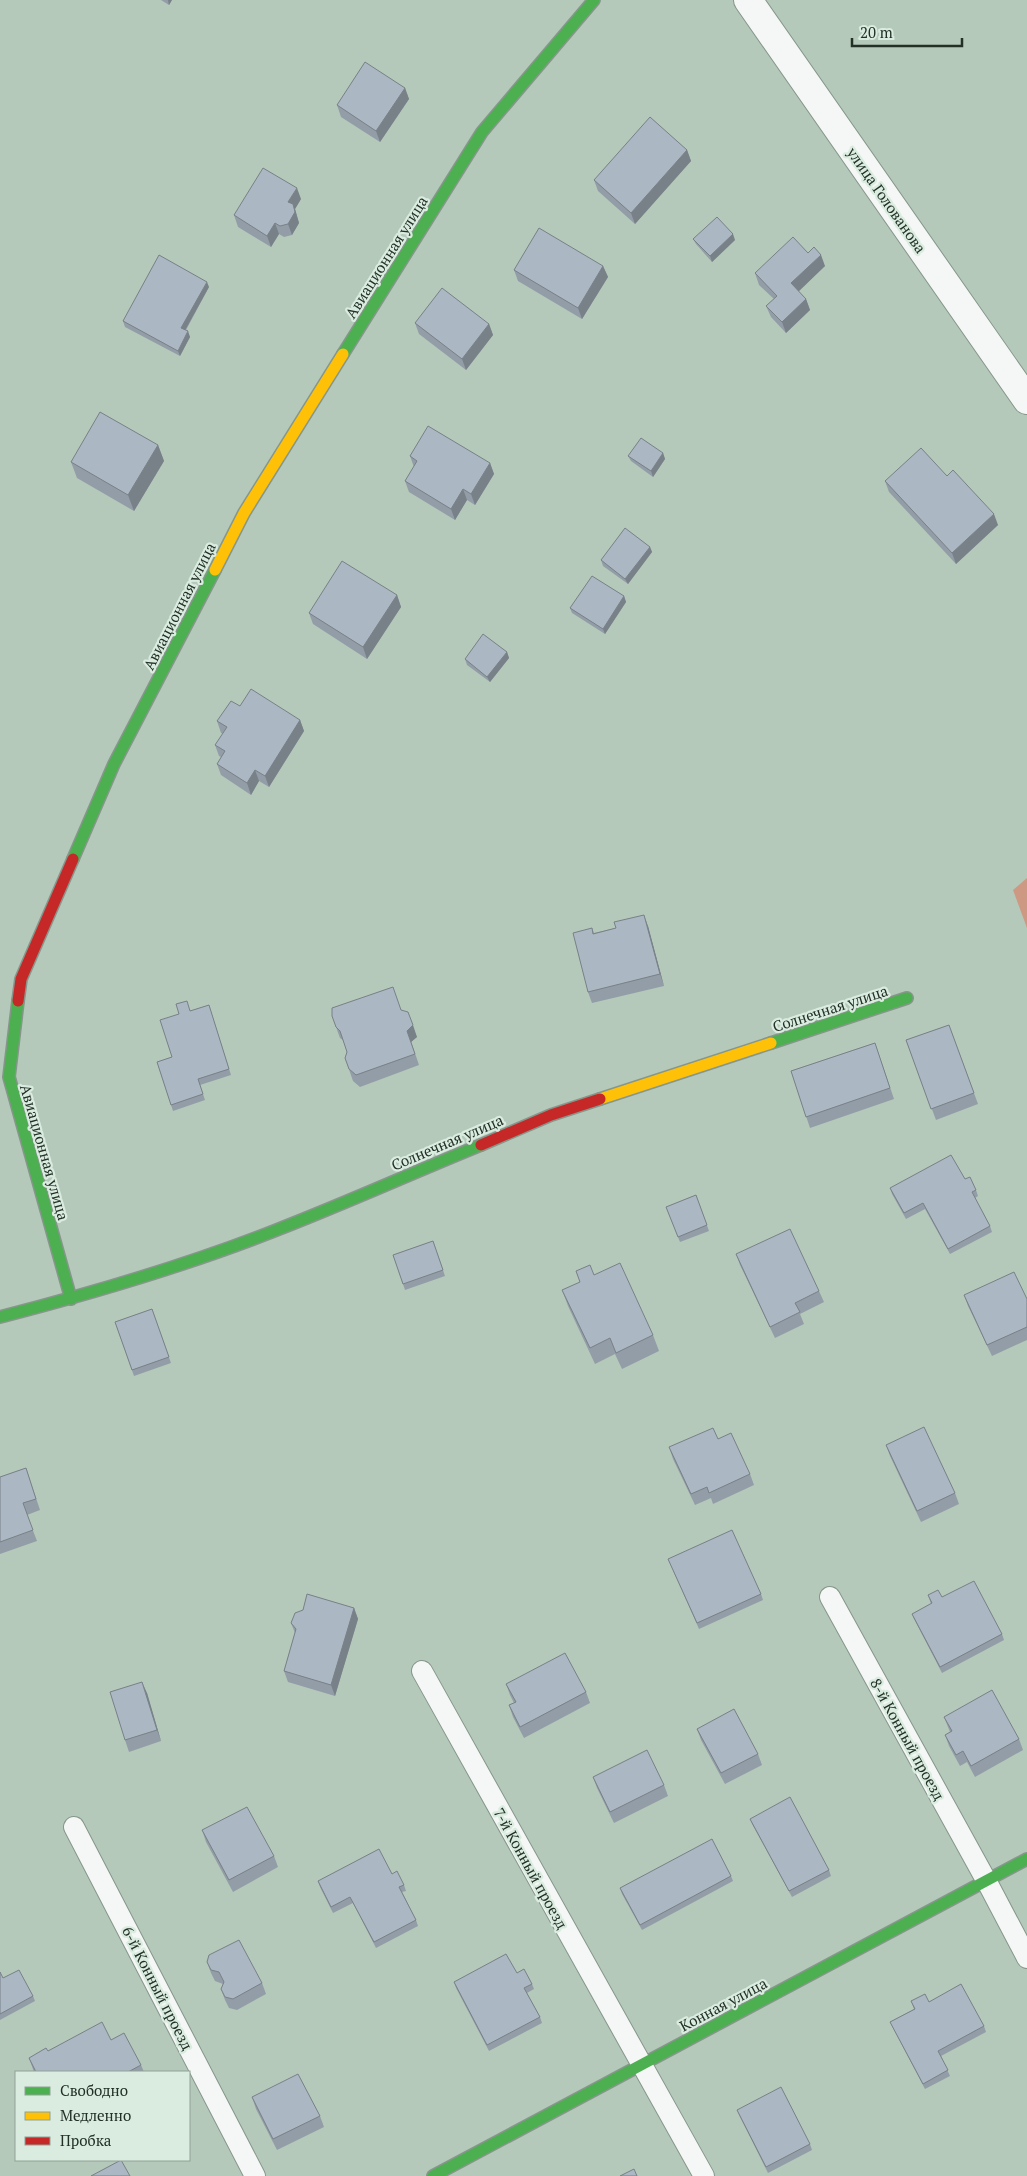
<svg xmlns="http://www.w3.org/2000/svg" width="1027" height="2176" viewBox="0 0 1027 2176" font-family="'PT Serif',serif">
<rect width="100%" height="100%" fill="#b4c9ba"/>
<!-- green -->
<polygon fill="#ce9983" points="1027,878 1027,928 1013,890"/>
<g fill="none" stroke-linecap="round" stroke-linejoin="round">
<!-- lane casing -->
<g stroke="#86968b" stroke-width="22">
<g id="lane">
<polyline points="830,1597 986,1880 1027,1958"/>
<polyline points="422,1671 704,2176"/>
<polyline points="74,1827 255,2176"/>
</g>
</g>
<!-- street casing -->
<g stroke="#86968b" stroke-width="30">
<polyline id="street" points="748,0 1027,400"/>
</g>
<!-- fast casing -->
<g stroke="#86968b" stroke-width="14">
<g id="fast">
<polyline points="343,354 482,132 594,0"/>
<polyline points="73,859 114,764 215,570"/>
<polyline points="18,1001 9,1077 71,1299"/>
<polyline points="771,1043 907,998"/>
<path d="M0 1317C93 1293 185 1266 274 1231 344 1204 412 1173 481 1145"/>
<polyline points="433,2176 1027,1859"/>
</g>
</g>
<!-- slow casing -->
<g stroke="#86968b" stroke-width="14">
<g id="slow">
<polyline points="215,570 244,513 343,354"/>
<polyline points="600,1099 771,1043"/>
</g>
</g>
<!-- jam casing -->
<g stroke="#86968b" stroke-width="14">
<g id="jam">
<polyline points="18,1001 21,979 73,859"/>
<polyline points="481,1145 551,1115 600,1099"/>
</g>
</g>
<!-- lane -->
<use href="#lane" stroke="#f4f7f5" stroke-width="20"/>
<!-- street -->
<use href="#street" stroke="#f4f7f5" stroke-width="28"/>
<!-- fast -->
<use href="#fast" stroke="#4caf50" stroke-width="11"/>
<!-- slow -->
<use href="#slow" stroke="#ffc107" stroke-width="11"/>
<!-- jam -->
<use href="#jam" stroke="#c62828" stroke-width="11"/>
</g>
<!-- wall -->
<g fill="#939da7">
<polygon points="161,0 172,0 169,5"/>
<polygon points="405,88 409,99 380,142 341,117 337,105"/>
<polygon points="687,150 691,161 635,224 598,191 594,180"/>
<polygon points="301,199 295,209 299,223 292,235 284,237 279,234 271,247 238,227 234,215"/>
<polygon points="693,239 735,240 712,262 696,244"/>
<polygon points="808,253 825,266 798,291 806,299 810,310 786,333 771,317 766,306 774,299 759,285 755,273"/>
<polygon points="603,266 608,277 582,319 518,281 514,270"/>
<polygon points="209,287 186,330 190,337 180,356 125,327 123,321"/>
<polygon points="415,323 489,324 493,335 466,370 419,334"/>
<polygon points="158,445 164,461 134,511 77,478 71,462"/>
<polygon points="663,453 665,459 653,477 631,461 628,456"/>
<polygon points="410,456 490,463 494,474 475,505 467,500 455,520 409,492 405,481 414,467"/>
<polygon points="947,476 998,525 956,564 889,492 885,481"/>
<polygon points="650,547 652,552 628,584 603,566 601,560"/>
<polygon points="397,595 401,607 367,659 313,624 309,613"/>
<polygon points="624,596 626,602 605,634 572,613 570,608"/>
<polygon points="507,652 509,658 490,682 467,665 465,659"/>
<polygon points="240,706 300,720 304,731 269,787 259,781 251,795 221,775 217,764 221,757 219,756 215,745 223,734 221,733 217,721"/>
<polygon points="648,926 664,986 592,1003 588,992 592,928 594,933 616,928"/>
<polygon points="209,1005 231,1075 200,1085 205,1100 173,1111 157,1062 172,1057 190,1011"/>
<polygon points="401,1010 417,1037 411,1042 419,1065 360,1087 353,1081 345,1058 347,1052 344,1041 340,1038 332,1016"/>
<polygon points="949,1025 978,1104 936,1120 906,1040"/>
<polygon points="875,1043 894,1099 810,1128 791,1071"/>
<polygon points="965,1179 976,1190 978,1196 975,1198 990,1226 992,1232 950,1254 925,1209 906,1219 892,1194 890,1188"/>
<polygon points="696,1195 709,1231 680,1242 666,1207"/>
<polygon points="433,1241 445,1276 405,1290 393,1255"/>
<polygon points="736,1254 819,1291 824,1302 800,1314 804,1324 775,1338 740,1265"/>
<polygon points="576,1271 594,1275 653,1335 659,1351 622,1369 615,1354 595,1364 568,1306 562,1290 580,1282"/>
<polygon points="964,1295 1027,1299 1027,1340 992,1356 968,1306"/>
<polygon points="152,1309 171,1363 134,1376 115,1322"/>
<polygon points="718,1439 750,1474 754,1485 713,1504 711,1498 695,1505 673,1459 669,1447"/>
<polygon points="886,1445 955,1493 959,1504 921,1522 890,1456"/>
<polygon points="26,1468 40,1510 27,1515 37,1541 0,1554 0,1477"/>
<polygon points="668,1559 761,1594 763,1600 699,1629"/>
<polygon points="928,1595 942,1597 1002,1634 1004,1640 942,1673 914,1619 912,1614 931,1604"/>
<polygon points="354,1608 358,1619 335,1696 288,1682 284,1671 295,1633 291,1623 303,1610"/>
<polygon points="506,1684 586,1692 590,1703 524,1738 513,1717 509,1705 514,1703 510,1695"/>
<polygon points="147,1693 161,1741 129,1752 125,1740"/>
<polygon points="944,1717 1019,1739 1023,1750 975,1777 967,1762 960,1766 949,1746 945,1735 950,1732"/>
<polygon points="697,1729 758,1754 762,1765 725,1784 701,1740"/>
<polygon points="593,1777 664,1785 668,1796 614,1823 597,1788"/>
<polygon points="750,1819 829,1870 831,1876 792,1897 752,1824"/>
<polygon points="202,1830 274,1856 278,1867 233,1892 206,1842"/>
<polygon points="392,1874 404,1885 406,1891 402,1892 416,1920 418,1926 376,1948 353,1903 333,1913 320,1887 318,1881"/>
<polygon points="731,1876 733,1881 642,1930 622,1894 620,1888"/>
<polygon points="207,1962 262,1983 266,1994 237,2010 229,2008 225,2000 221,1989 223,1984 215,1981 211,1973"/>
<polygon points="0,1972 3,1978 33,1996 35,2001 0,2020"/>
<polygon points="517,1973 532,1984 534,1989 527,1993 540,2017 542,2023 489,2051 456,1988 454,1982"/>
<polygon points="911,2001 929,2002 984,2026 986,2032 941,2056 950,2076 925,2089 893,2028 890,2022 914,2009"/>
<polygon points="111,2040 141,2065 144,2072 34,2072 29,2058 48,2051"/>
<polygon points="252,2097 320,2116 324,2127 277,2150 256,2109"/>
<polygon points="737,2110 810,2144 812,2150 768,2173 739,2115"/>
</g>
<!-- shaded-wall -->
<g fill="#788088">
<polygon points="168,0 172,0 169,5"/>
<polygon points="405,88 409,99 380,142 376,131"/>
<polygon points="687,150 691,161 635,224 631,213"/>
<polygon points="297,188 301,199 295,209 299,223 292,235 288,224 288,202"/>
<polygon points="275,223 279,234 271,247 267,236"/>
<polygon points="733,234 735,240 712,262 710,256"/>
<polygon points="821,255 825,266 795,295 791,283"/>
<polygon points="603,266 608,277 582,319 578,308"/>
<polygon points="207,282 209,287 183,334 181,328"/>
<polygon points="806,299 810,310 786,333 782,322"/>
<polygon points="489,324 493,335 466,370 462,359"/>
<polygon points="188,331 190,337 180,356 178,351"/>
<polygon points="158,445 164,461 134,511 128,495"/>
<polygon points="663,453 665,459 653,477 651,471"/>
<polygon points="490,463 494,474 475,505 471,494"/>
<polygon points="463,489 467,500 455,520 451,509"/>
<polygon points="994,514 998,525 956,564 952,553"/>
<polygon points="650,547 652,552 628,584 625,579"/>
<polygon points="397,595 401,607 367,659 363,647"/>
<polygon points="624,596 626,602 605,634 603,629"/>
<polygon points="507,652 509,658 490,682 487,677"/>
<polygon points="300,720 304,731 269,787 265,776"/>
<polygon points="255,770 259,781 251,795 247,783"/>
<polygon points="644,915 648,926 664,986 660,974"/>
<polygon points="413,1025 417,1037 411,1042 419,1065 407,1031"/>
<polygon points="354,1608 358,1619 335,1696 331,1685"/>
<polygon points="142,1682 147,1693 161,1741 157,1730"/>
</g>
<!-- building -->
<g fill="#abb7c2" stroke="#788088">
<polygon points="365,62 405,88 376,131 337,105"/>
<polygon points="650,117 687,150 631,213 594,180"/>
<polygon points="263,168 297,188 288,202 293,204 295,212 288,224 280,226 275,223 267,236 234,215"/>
<polygon points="717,217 733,234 710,256 693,239"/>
<polygon points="539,228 603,266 578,308 514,270"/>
<polygon points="793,237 808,253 814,247 821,255 791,283 806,299 782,322 766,306 777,296 755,273"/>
<polygon points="159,255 207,282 181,328 188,331 178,351 123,321"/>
<polygon points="442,288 489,324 462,359 415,323"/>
<polygon points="100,412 158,445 128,495 71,462"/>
<polygon points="428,426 490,463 471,494 463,489 451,509 405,481 417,461 410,456"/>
<polygon points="641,438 663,453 651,471 628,456"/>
<polygon points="921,448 947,476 953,470 994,514 952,553 885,481"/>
<polygon points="625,528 650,547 625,579 601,560"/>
<polygon points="342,561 397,595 363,647 309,613"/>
<polygon points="592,576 624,596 603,629 570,608"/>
<polygon points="483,634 507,652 487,677 465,659"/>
<polygon points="251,689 300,720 265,776 255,770 247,783 217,764 225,751 215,745 227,727 217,721 231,701 240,706"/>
<polygon points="644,915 660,974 588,992 573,933 592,928 593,934 616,928 614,922"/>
<polygon points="393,987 401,1010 408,1012 413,1025 407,1031 415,1054 356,1075 349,1069 345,1058 347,1052 340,1031 336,1027 332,1016 332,1008"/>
<polygon points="187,1001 190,1011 209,1005 229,1069 198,1079 203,1094 171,1105 157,1062 172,1057 160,1020 179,1014 176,1004"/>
<polygon points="949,1025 974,1093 931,1109 906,1040"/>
<polygon points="875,1043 890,1088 806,1117 791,1071"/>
<polygon points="951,1155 965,1179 970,1177 976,1190 972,1192 990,1226 948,1249 923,1203 904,1213 890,1188"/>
<polygon points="696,1195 707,1225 678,1237 666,1207"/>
<polygon points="790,1229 819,1291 795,1303 800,1312 770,1327 736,1254"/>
<polygon points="433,1241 443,1270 403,1284 393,1255"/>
<polygon points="620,1263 653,1335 616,1353 610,1338 590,1348 562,1290 580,1282 576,1271 590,1265 594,1275"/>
<polygon points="1014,1272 1027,1299 1027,1327 987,1345 964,1295"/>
<polygon points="152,1309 169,1357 132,1370 115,1322"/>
<polygon points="924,1427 955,1493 917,1511 886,1445"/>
<polygon points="713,1428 718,1439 731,1433 750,1474 709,1493 707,1487 691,1494 669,1447"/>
<polygon points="26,1468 36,1499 23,1503 33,1530 0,1542 0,1477"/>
<polygon points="732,1530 761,1594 697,1623 668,1559"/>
<polygon points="974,1581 1002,1634 940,1667 912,1614 932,1603 928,1595 938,1590 942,1597"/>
<polygon points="307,1594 354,1608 331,1685 284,1671 296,1629 291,1623 295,1613 303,1610"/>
<polygon points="565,1653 586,1692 520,1727 509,1705 516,1702 506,1684"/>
<polygon points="142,1682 157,1730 125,1740 110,1692"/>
<polygon points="992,1690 1019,1739 971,1766 963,1751 956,1755 945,1735 952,1731 944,1717"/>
<polygon points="734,1709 758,1754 721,1773 697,1729"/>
<polygon points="647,1750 664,1785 610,1812 593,1777"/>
<polygon points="790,1797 829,1870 789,1891 750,1819"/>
<polygon points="247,1807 274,1856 229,1880 202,1830"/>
<polygon points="712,1839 731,1876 640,1925 620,1888"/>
<polygon points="379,1849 392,1874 397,1871 404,1885 399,1887 416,1920 374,1942 350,1897 331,1907 318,1881"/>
<polygon points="239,1940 262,1983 233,1999 225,1997 221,1989 224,1982 219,1972 211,1970 207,1962 209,1955"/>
<polygon points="506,1954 517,1973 524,1969 532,1984 524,1988 540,2017 487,2045 454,1982"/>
<polygon points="19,1970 33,1996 0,2014 0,1972 3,1978"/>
<polygon points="961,1984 984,2026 938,2051 948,2070 923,2084 890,2022 915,2009 911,2001 925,1994 929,2002"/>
<polygon points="102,2022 111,2040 124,2033 141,2065 128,2072 36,2072 29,2058 46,2048 48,2051"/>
<polygon points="298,2074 320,2116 273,2139 252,2097"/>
<polygon points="781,2087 810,2144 766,2167 737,2110"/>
<polygon points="121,2160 130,2176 91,2176"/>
<polygon points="634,2169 637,2176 620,2176"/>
</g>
<g text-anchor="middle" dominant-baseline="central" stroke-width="4.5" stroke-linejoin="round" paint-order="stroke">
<!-- street labels -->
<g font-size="15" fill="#223026" stroke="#daecdf">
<text transform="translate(887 200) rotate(55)">улица Голованова</text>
<text transform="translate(386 257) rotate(-58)">Авиационная улица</text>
<text transform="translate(179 606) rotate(-63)">Авиационная улица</text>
<text transform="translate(830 1008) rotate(-18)">Солнечная улица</text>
<text transform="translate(447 1142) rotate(-23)">Солнечная улица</text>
<text transform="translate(45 1152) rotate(74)">Авиационная улица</text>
<text transform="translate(908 1739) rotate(61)">8-й Конный проезд</text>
<text transform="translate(531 1868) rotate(61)">7-й Конный проезд</text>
<text transform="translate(158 1988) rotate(63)">6-й Конный проезд</text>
<text transform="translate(723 2004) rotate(-28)">Конная улица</text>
</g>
</g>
<!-- legend -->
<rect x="15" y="2071" width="175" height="90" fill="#daecdf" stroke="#90a195"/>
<rect x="25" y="2087" width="25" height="8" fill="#4caf50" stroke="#90a195"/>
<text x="60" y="2096" font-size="15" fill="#223026">Свободно</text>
<rect x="25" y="2112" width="25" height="8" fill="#ffc107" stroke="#90a195"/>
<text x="60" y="2121" font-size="15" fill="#223026">Медленно</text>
<rect x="25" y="2137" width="25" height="8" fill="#c62828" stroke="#90a195"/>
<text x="60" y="2146" font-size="15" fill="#223026">Пробка</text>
<!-- scale -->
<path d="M852 38v8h110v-8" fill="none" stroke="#223026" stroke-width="2.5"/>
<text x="860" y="38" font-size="15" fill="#223026" stroke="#daecdf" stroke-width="4" paint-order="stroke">20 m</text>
</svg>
